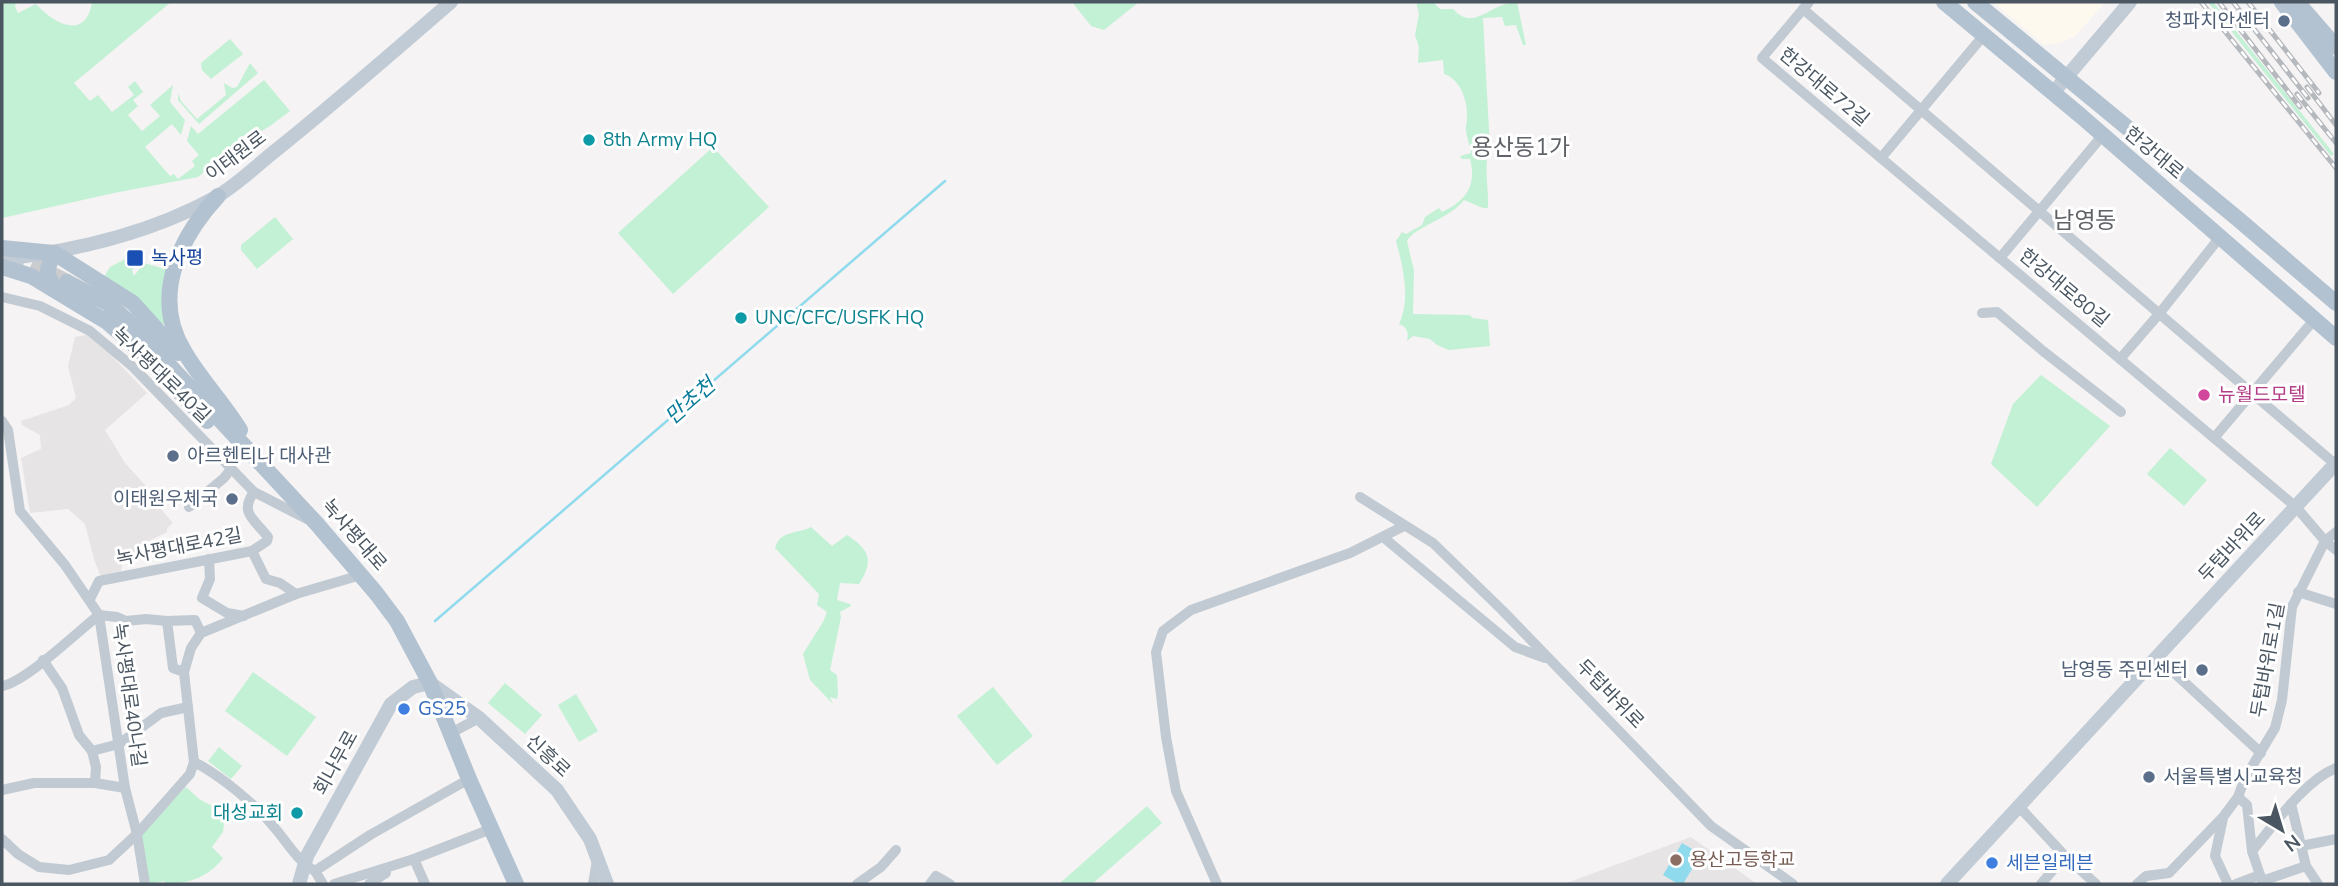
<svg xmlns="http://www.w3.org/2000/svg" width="2338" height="886" viewBox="0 0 2338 886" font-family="'Nunito Sans','Noto Sans KR',sans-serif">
<rect width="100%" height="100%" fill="#f5f3f3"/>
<!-- commercial -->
<polygon fill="#fdf9ef" points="1993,2 2106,2 2074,37 2059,43 2044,45"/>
<!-- education -->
<g fill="#e6e4e5">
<polygon points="91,334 147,393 105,430 125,463 145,485 154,501 173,523 167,528 167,532 143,544 136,554 123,557 121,572 101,577 94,559 85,524 68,509 30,513 21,458 41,449 40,435 22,425 21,421 69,405 76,398 68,366 75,337"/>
<polygon points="1691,837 1757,884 1564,884"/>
</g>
<!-- green -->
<g fill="#c3f1d5">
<path d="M2 2H16L15 6 18 13 36 4C54 24 86 41 92 2H171L74 83 90 101 98 95 112 112 134 95 128 87 135 81 143 92 133 100 138 106 128 115 142 131 160 116 150 105 173 85 170 102 185 120 181 135 172 124 145 147 170 176 174 174 178 179 195 166 192 161 199 155 187 141 191 126 198 134 264 80 290 111 270 126 237 145 198 177 114 193 2 218Z"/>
<polygon points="1072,2 1139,2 1104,30 1091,26"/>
<path d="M1416 2H1433L1440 9H1453C1475 33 1491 2 1517 2L1526 45H1523L1516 25 1505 26 1502 17 1483 18 1490 149C1483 163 1489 190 1488 208H1483L1464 200C1450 219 1415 226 1407 241L1414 271 1413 314 1469 315 1473 318 1488 320 1490 346 1449 350 1437 345 1430 339 1413 336 1407 341C1409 332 1407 327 1399 324 1411 299 1403 267 1396 241L1402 232 1406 234 1422 225 1425 217 1439 208 1442 212C1466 201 1477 185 1470 159H1462L1460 156 1471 153C1470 146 1467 138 1466 131 1465 126 1468 121 1467 115 1467 99 1460 79 1444 74L1443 60 1418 63 1419 47 1415 35 1419 14Z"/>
<polygon points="2208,2 2213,2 2334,154 2331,156"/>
<polygon points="230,39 243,54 211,79 202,70 201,63"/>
<polygon points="250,63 258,73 199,124 178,100 178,93 181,101 197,119 226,95 224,83 232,88 237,87"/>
<polygon points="713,147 769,207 673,294 618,233"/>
<polygon points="275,217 293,239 257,269 241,250 241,245"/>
<polygon points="127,258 135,267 132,270 134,276 144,263 169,270 165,324 161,324 103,279 110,267"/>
<polygon points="2041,375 2110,426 2037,507 1991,464 2013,404"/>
<polygon points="2170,448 2207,480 2184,506 2147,474"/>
<path d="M811 527 832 546 847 535C870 550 874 561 859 584L840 583 837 600 850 604 851 606 840 612 841 617 830 670 837 675 838 692 837 699 830 697 833 704 810 680 803 654 823 622 827 612 817 605 819 594 775 548C780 530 798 534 811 527Z"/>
<polygon points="253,672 316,717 287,756 225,711"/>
<polygon points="505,683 542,715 525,734 488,703"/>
<polygon points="993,687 1033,736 997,765 957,716"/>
<polygon points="576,694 598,731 579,742 558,705"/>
<polygon points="219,747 242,766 231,779 208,761"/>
<path d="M186 787 199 799 212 806 224 824 223 832 212 847 223 858C209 877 188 884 166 884L164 881 150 884 139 846 144 828Z"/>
<polygon points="1147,806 1162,823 1092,884 1059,884"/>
</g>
<!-- water -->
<polygon fill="#90daee" points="1682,843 1701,854 1683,884 1678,884 1663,875"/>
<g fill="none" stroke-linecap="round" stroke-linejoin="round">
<!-- stream -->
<polyline stroke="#90daee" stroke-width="2.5" points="435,621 945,181"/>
<!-- primary-tunnel -->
<polyline stroke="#caccce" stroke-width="16" stroke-dasharray="16 8" stroke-linecap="butt" points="8,260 29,263 67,282"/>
<!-- street -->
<g stroke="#c1cad2" stroke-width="10">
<polyline points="1809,2 1762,58 2296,507 2325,541 2336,550"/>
<polyline points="1803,9 2335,464"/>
<polyline points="1881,158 1984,35"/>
<polyline points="2000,258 2102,136"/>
<polyline points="2,297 40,306 90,331 133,367 254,492 307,519"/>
<polyline points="1982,313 1997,312 2043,351 2121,412"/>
<polyline points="2120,359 2159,314 2220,237"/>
<polyline points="2,421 8,430 20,511 65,565 99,615 125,788 137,834 145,884"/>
<polyline points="2214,438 2314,320"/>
<polyline points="1360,497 1433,543 1502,610 1711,826 1793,884"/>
<polyline points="189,507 224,478 231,469"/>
<polyline points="1383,537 1515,647 1545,658"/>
<polyline points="252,551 266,579 280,583 296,594"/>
<polyline points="209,559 210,579 202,598 227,613 244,616"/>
<polyline points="2298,592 2336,604"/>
<path d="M90 599 99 581 252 551 267 541 268 537C254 519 239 513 254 492"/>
<polyline points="167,621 173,668 184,672"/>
<polyline points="2156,656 2261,753"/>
<polyline points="43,660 62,688 79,735 92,751 119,744 161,713 188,707"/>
<path d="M2 686C27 681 77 632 99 615L117 617 126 621 146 619 167 621 195 620 201 633"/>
<polyline points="451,733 479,718"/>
<polyline points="92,751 96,767 95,783"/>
<path d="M194 762C220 775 255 804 274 827 287 842 298 862 315 871L370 835 469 779"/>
<polyline points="2,790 34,783 95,783 125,788"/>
<polyline points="2238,797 2247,805 2252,851 2263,884"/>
<polyline points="2291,804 2306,866 2318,884"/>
<polyline points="2015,809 2024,812 2065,856 2096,884"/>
<polyline points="2223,818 2215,856 2228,884"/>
<polyline points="2,839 18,854 39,867 69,870 109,860 137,834 190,774 194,762 184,672 191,648 201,633 296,594 361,575"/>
<polyline points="2301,846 2336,839"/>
<path d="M2252 851C2274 825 2304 781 2336 768"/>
<polyline points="414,859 425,884"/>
<polyline points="315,871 323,884"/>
<polyline points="2262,881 2306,866"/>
<polyline points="334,884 414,859 491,829"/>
<polyline points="369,884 386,873"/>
<polyline points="593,884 597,860"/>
<polyline points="857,884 881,867 896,850"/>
<polyline points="930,884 936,876 950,884"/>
<polyline points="1217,884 1176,791 1166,737 1156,652 1163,631 1191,610 1350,553 1404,526"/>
<polyline points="2041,884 2065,856"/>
<polyline points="2137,884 2146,876 2169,873 2223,817 2238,797 2245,778 2275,728 2282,700 2292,607 2325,541 2336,532"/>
<polyline points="2236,884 2260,875"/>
</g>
<!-- secondary -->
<g stroke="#c1cbd6" stroke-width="14">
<polyline points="2053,93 2130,2"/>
<path d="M2 259C75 251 151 233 216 197 237 185 256 166 275 151 335 103 393 52 451 2"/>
<polyline points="299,884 307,856 391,704 413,687 430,683 479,718 557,790 590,839 607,884"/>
<polyline points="1947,884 2336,463"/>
</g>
<!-- primary -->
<g stroke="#b3c2d1" stroke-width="16">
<polyline points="1944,2 2081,116 2336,338"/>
<polyline points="1975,2 2238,219 2336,303"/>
<polyline points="2282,2 2336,72"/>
<polyline points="2297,2 2336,47"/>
<path d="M218 196C179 238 151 297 184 351 200 379 223 402 240 430"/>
<polyline points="2,248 54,253 133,303 178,353"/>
<path d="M54 253C46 269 45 276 57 290"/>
<polyline points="2,267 31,276 107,322 142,352 207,421"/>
<polyline points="67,282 107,303 127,320 317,524 376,593 397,621 430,683 469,779 516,884"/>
</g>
<!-- rail casing -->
<g stroke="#b5b8bd" stroke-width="5">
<g id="rail">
<polyline points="2201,2 2336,168"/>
<polyline points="2219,2 2300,107"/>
<polyline points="2233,2 2308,98"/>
<polyline points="2248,2 2319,93"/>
<polyline points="2307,87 2336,125"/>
<polyline points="2297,94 2336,143"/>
</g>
</g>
<!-- rail -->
<use href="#rail" stroke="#fff" stroke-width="2.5" stroke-dasharray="8" stroke-linecap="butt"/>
</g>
<!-- markers -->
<g fill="#5c6f8a" stroke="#fff" stroke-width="2.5">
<circle cx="2284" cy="21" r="7"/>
<circle cx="173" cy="456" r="7"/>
<circle cx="232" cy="499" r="7"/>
<circle cx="2202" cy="670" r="7"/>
<circle cx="2149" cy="777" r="7"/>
</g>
<g fill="#0f9aa8" stroke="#fff" stroke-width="2.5">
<circle cx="589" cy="140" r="7"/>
<circle cx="741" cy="318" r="7"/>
<circle cx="297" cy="813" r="7"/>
</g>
<rect fill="#1a4fb4" stroke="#fff" stroke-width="2.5" x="126" y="249" width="18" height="18" rx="3.5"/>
<circle fill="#d1479c" stroke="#fff" stroke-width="2.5" cx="2204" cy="395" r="7"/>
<g fill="#3f7fe0" stroke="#fff" stroke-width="2.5">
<circle cx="404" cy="709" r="7"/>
<circle cx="1992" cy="863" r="7"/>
</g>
<circle fill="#8d6e63" stroke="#fff" stroke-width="2.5" cx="1676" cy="860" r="7"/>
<g text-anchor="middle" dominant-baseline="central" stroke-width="6" stroke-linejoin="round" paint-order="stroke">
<!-- service labels -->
<g font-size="19" fill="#4e5e75" stroke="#fff" text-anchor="end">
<text x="2270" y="21">청파치안센터</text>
<text x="187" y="456" text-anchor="start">아르헨티나 대사관</text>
<text x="218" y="499">이태원우체국</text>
<text x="2188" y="670">남영동 주민센터</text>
<text x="2163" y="777" text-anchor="start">서울특별시교육청</text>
</g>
<!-- street labels -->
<g font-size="19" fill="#4a5661" stroke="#fff">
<text transform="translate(1824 87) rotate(40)">한강대로72길</text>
<text transform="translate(2154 153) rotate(40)">한강대로</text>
<text transform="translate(236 156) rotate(-37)">이태원로</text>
<text transform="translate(2064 288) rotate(40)">한강대로80길</text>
<text transform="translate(161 375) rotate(44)">녹사평대로40길</text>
<text transform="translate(354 535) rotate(49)">녹사평대로</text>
<text transform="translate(179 547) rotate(-11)">녹사평대로42길</text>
<text transform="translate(2232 547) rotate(-47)">두텁바위로</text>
<text transform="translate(2268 660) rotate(-80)">두텁바위로1길</text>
<text transform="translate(1610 694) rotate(46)">두텁바위로</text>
<text transform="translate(129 695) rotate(82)">녹사평대로40나길</text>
<text transform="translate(548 756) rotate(43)">신흥로</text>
<text transform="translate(336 763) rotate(-61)">회나무로</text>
</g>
<!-- culture labels -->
<g font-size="19" fill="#0d838f" stroke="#fff" text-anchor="start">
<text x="603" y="140">8th Army HQ</text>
<text x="755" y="318">UNC/CFC/USFK HQ</text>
<text x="283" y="813" text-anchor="end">대성교회</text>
</g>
<!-- transit labels -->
<g font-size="19" fill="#164399" stroke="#fff" text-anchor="start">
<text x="151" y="258">녹사평</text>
</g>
<!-- hotel labels -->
<g font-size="19" fill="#b23c85" stroke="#fff" text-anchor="start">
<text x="2218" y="395">뉴월드모텔</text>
</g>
<!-- shop labels -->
<g font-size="19" fill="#366cbe" stroke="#fff" text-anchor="start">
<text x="418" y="709">GS25</text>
<text x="2006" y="863">세븐일레븐</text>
</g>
<!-- education labels -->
<g font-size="19" fill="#785e54" stroke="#fff" text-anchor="start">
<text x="1690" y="860">용산고등학교</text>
</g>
<!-- water labels -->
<g font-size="21" font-style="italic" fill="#0c7c9b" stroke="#fff">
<text transform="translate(690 401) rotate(-41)">만초천</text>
</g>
<!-- quarter labels -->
<g font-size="23" fill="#5f6368" stroke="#fff">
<text x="1521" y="147">용산동1가</text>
<text x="2085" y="220">남영동</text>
</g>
</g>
<!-- border -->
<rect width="2338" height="886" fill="none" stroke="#4a5661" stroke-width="7"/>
<!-- north arrow -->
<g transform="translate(2282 830) rotate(142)" stroke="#ffffff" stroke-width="5" paint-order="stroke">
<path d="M0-5L12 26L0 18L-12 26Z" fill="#4a5661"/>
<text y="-10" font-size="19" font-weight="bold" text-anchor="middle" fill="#4a5661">N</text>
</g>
</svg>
